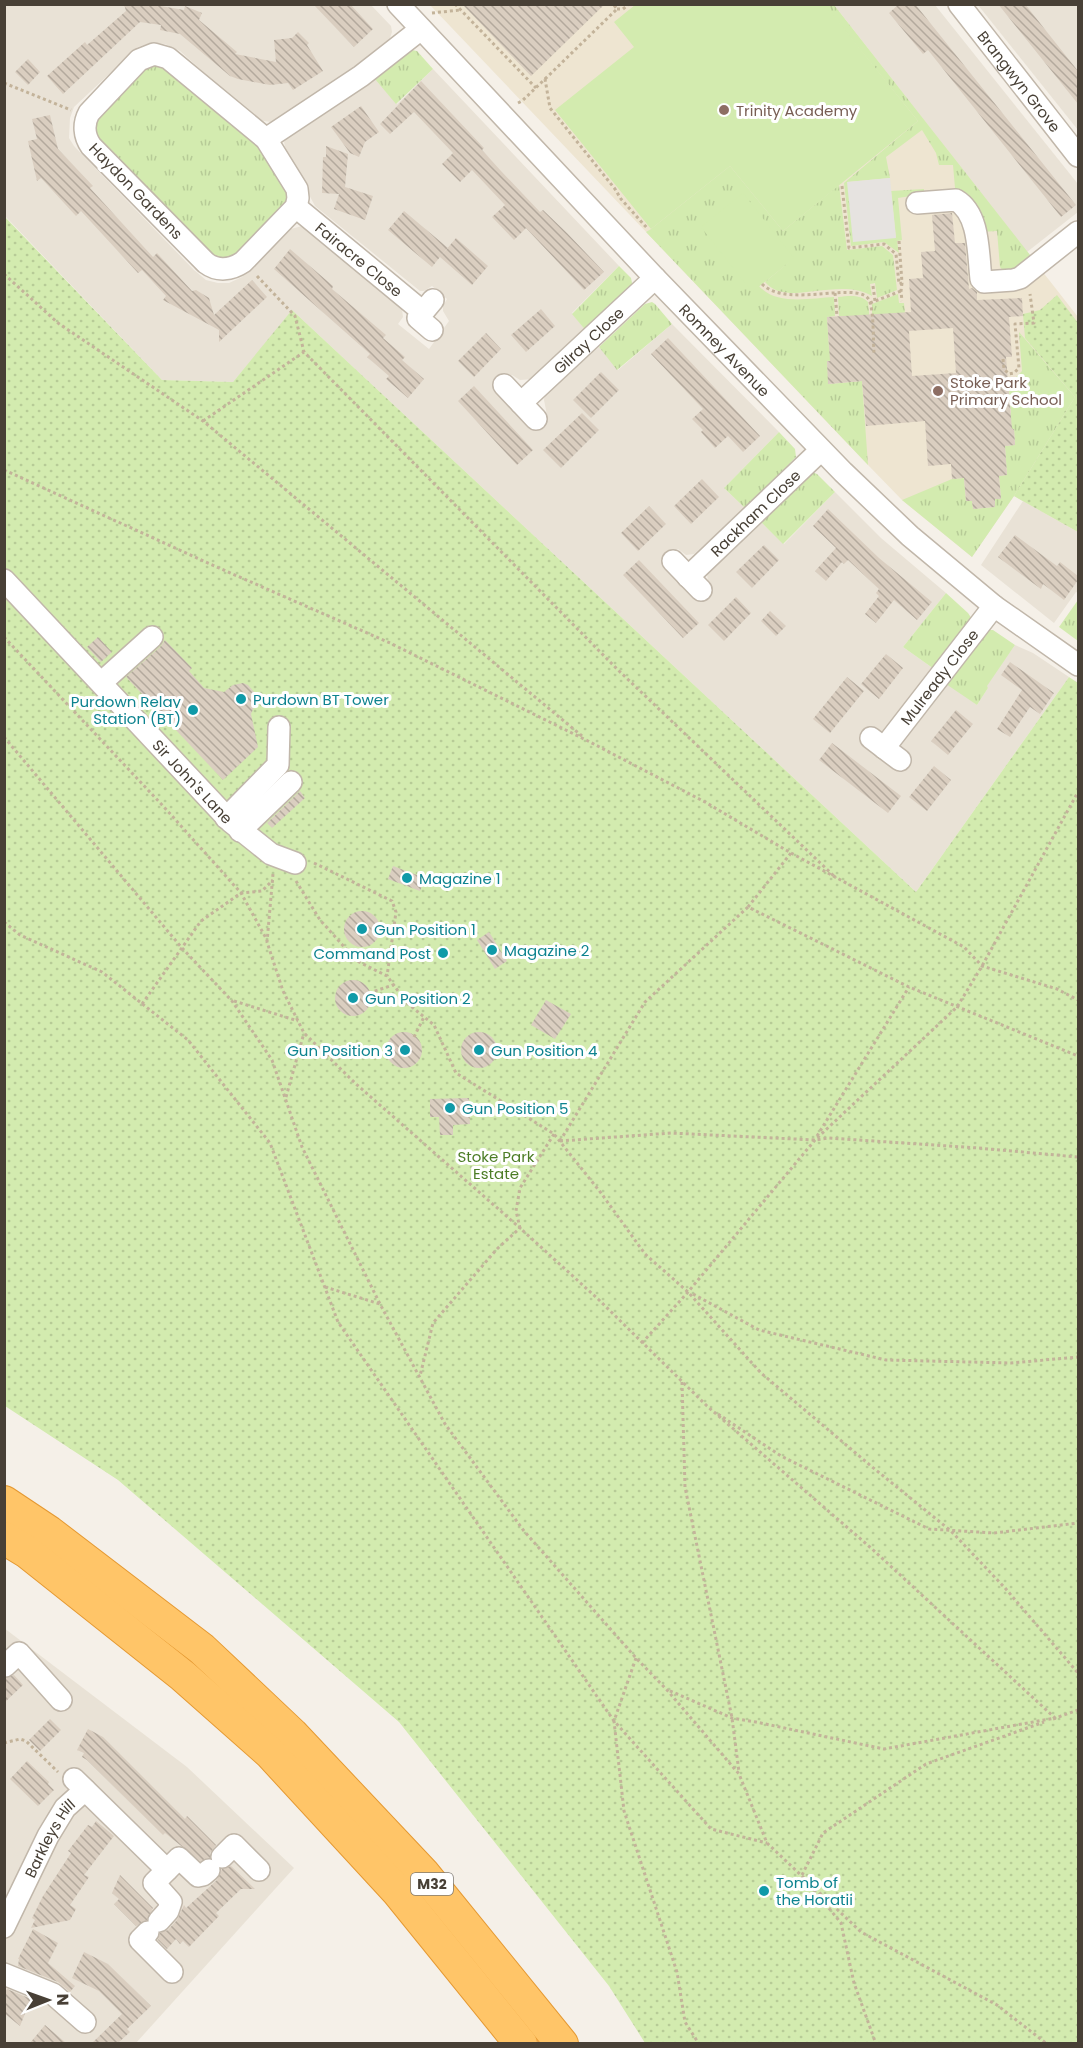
<svg xmlns="http://www.w3.org/2000/svg" width="1083" height="2048" viewBox="0 0 1083 2048" font-family="Poppins,sans-serif">
<defs>
<pattern id="grass-tufts" width="24" height="20" patternUnits="userSpaceOnUse" patternTransform="scale(1.5)"><rect width="24" height="20" fill="#d3ebaf"/><path d="M3 7l-1-3M5 7V3M7 7l1-3M15 17l-1-3M17 17v-4M19 17l1-3" fill="none" stroke="#b7cb97"/></pattern>
<pattern id="park-dots" width="8" height="8" patternUnits="userSpaceOnUse" patternTransform="scale(1.5)"><rect width="8" height="8" fill="#d3ebaf"/><path d="M2 2h.1M6 6h.1" fill="none" stroke="#b7cb97" stroke-width="1.8" stroke-linecap="round"/></pattern>
<pattern id="building-back-hatch" width="6" height="6" patternUnits="userSpaceOnUse" patternTransform="scale(1.5)"><rect width="6" height="6" fill="#dacec0"/><path d="M-1 5l2 2M0 0l6 6M5-1l2 2" fill="none" stroke="#b3a99d"/></pattern>
</defs>
<rect width="100%" height="100%" fill="#f5f0e8"/>
<!-- residential -->
<g fill="#e9e2d6">
<polygon points="5,5 371,5 391,26 392,32 390,38 325,91 271,122 257,120 180,51 165,44 150,43 138,47 74,107 70,118 69,138 74,146 194,270 206,280 218,283 229,283 242,277 291,229 302,226 402,309 403,317 398,324 429,349 449,321 443,311 443,306 447,299 432,286 424,291 420,291 315,206 286,151 284,142 290,132 334,108 374,78 397,104 433,69 619,266 572,313 587,332 533,379 520,380 512,375 498,389 534,427 547,415 544,400 545,394 599,347 618,370 672,324 779,432 724,488 746,509 694,554 686,555 678,549 663,562 697,601 711,587 708,582 707,574 709,566 759,520 784,544 835,492 881,538 946,593 903,647 934,669 977,705 988,688 986,686 1015,645 1033,653 1069,677 916,892 293,311 233,382 162,380 5,216"/>
<polygon points="834,5 935,5 1078,184 1078,212 1027,252"/>
<polygon points="978,5 1078,5 1078,130"/>
<polygon points="1023,501 1078,532 1078,593 1076,592 1054,623 981,565"/>
<polygon points="4,1628 187,1767 294,1868 136,2043 5,2043"/>
</g>
<!-- education -->
<polygon fill="#eee5d1" points="430,5 834,5 1078,317 1078,532 1014,496 972,557 902,500 868,465"/>
<!-- grass -->
<g fill="url(#grass-tufts)">
<polygon points="824,5 834,5 1034,260 1022,271 1004,272 1000,267 997,231 981,232 967,201 955,188 953,165 939,165 936,153 922,130 886,157 890,178 847,182 896,238 891,191 924,189 924,194 898,198 902,240 897,241 899,253 884,242 851,246 844,183 918,121"/>
<polygon points="412,50 417,51 433,69 396,104 374,78"/>
<polygon points="161,64 265,148 292,199 237,257 213,260 94,137 96,114 141,67"/>
<path d="M730 166 783 231 839 185 847 250 882 246 893 255 897 290 877 298 875 283 870 284 872 296C850 282 816 293 790 293 780 292 772 290 765 282L794 258 752 292 759 286C777 306 810 298 834 297L835 316 827 317 829 348 847 316H839L838 297C849 296 860 294 868 302L873 353 861 358 827 361 829 384 862 381 868 465 646 232 651 229Z"/>
<polygon points="619,266 631,278 633,288 587,332 572,314"/>
<polygon points="898,294 899,303 904,303 905,313 872,315 872,304"/>
<polygon points="652,302 655,304 672,324 617,370 599,347 645,304"/>
<polygon points="1019,332 1075,397 1014,496 972,557 902,500 952,479 964,478 966,501 972,501 973,509 995,507 995,499 1001,499 999,476 1007,475 1005,446 1015,445 1014,429 1004,430 1011,413 1008,379 1015,378 1022,371"/>
<polygon points="779,432 795,449 796,457 746,509 724,488"/>
<polygon points="812,472 817,474 835,492 783,544 759,520"/>
<polygon points="946,593 968,613 972,619 934,669 903,647"/>
<polygon points="1078,600 1078,641 1059,627"/>
<polygon points="988,630 993,630 1015,645 987,686 988,688 977,705 946,684"/>
</g>
<!-- park -->
<g fill="url(#park-dots)">
<polygon points="4,216 162,380 233,382 292,310 916,892 1069,677 1078,683 1078,2043 645,2043 609,1986 399,1722 118,1480 5,1406"/>
<polygon points="1057,295 1078,323 1078,532 1014,496 1075,397 1025,338 1023,314 1040,310"/>
</g>
<!-- pitch -->
<g fill="#d3ebaf">
<polygon points="824,4 918,121 783,231 730,166 651,229 555,110 634,47 614,22 635,5"/>
<polygon points="743,193 794,258 752,292 701,227"/>
</g>
<!-- parking -->
<polygon fill="#e6e3e0" points="890,178 896,238 853,242 847,182"/>
<!-- building -->
<g fill="url(#building-back-hatch)" fill-rule="evenodd">
<polygon points="124,4 149,4 184,10 185,6 202,13 199,20 237,52 235,54 276,62 274,40 292,38 298,32 309,43 307,45 323,71 293,90 288,83 270,85 238,79 230,76 180,34 160,30 161,25 140,22 63,94 47,76 85,42 87,45 126,11"/>
<polygon points="313,4 350,4 373,29 354,47"/>
<polygon points="462,4 605,4 531,76"/>
<polygon points="899,4 915,4 1076,205 1061,217 928,50 923,54 889,13"/>
<polygon points="998,4 1025,4 1047,32 1078,71 1078,104"/>
<polygon points="28,59 40,72 28,85 15,72"/>
<polygon points="421,81 484,148 482,150 501,171 540,212 543,210 567,233 604,272 584,290 526,228 514,240 492,217 505,205 472,170 460,182 442,164 453,153 414,112 390,134 380,124"/>
<polygon points="361,106 379,132 365,142 359,157 350,153 331,127"/>
<polygon points="50,115 58,149 93,186 90,188 153,257 157,253 192,291 196,290 209,298 214,315 252,280 267,297 219,342 219,330 163,300 166,296 142,270 138,273 81,211 76,216 41,178 37,181 28,141 37,139 32,119"/>
<polygon points="326,146 348,154 345,187 373,196 365,220 334,209 339,194 322,193 323,157 326,157"/>
<polygon points="404,211 448,248 440,257 456,238 488,266 472,285 440,257 432,267 388,230"/>
<path d="M952 213 955 243H965L969 289 972 288 977 292V300L1022 298 1023 316 1009 317 1012 357H1006L1012 429H1014L1015 445 1005 446 1007 475 999 476 1001 499H995V507L973 509 972 501H966L964 478 952 479 951 464 928 466 925 421 866 426 862 381 828 384 827 361H830L827 317 911 312 909 279 923 278 921 252 935 251 932 215ZM953 328 956 373 912 376 909 331Z"/>
<polygon points="290,249 333,286 332,289 386,335 383,338 405,357 402,360 424,379 408,398 386,379 389,376 367,357 370,354 274,269"/>
<polygon points="541,309 555,326 526,352 511,335"/>
<polygon points="486,333 501,349 474,377 458,361"/>
<polygon points="668,338 760,436 743,452 728,436 715,448 701,432 703,430 692,419 703,409 651,354"/>
<polygon points="601,372 619,390 591,418 573,400"/>
<polygon points="474,386 533,450 517,465 458,401"/>
<polygon points="582,413 599,430 561,468 543,450"/>
<polygon points="702,479 719,497 691,524 674,506"/>
<polygon points="649,506 666,524 638,551 621,533"/>
<polygon points="828,509 879,558 932,602 917,620 894,600 876,623 865,614 879,596 876,593 879,589 848,560 844,564 842,562 826,581 815,571 836,548 813,526"/>
<polygon points="1015,535 1057,566 1060,562 1078,576 1078,580 1064,600 1043,584 1041,589 998,557"/>
<polygon points="764,545 779,560 752,588 736,572"/>
<polygon points="639,560 699,623 683,638 623,575"/>
<polygon points="736,597 751,613 724,641 708,625"/>
<polygon points="770,611 786,626 776,636 761,621"/>
<polygon points="98,637 112,652 101,662 87,647"/>
<polygon points="165,640 192,668 189,671 204,688 224,692 233,685 243,683 248,685 255,693 256,703 251,714 258,747 223,780 126,677 161,646"/>
<polygon points="886,654 903,668 879,699 861,684"/>
<polygon points="1010,662 1054,693 1040,714 1030,707 1010,737 997,729 1022,690 1001,675"/>
<polygon points="847,677 864,691 830,733 813,719"/>
<polygon points="956,710 973,724 948,755 931,741"/>
<polygon points="832,743 901,796 888,813 819,760"/>
<polygon points="934,766 951,780 927,811 909,797"/>
<polygon points="300,791 305,798 272,828 267,823"/>
<polygon points="393,866 425,878 420,891 388,879"/>
<circle cx="362" cy="929" r="18"/>
<polygon points="489,932 507,961 495,969 477,940"/>
<circle cx="353" cy="998" r="18"/>
<polygon points="546,1000 571,1014 555,1039 531,1025"/>
<circle cx="479" cy="1050" r="18"/>
<circle cx="404" cy="1050" r="18"/>
<polygon points="469,1098 470,1124 453,1125 453,1135 440,1135 439,1117 430,1117 430,1099"/>
<polygon points="14,1675 23,1685 4,1703 4,1678"/>
<polygon points="50,1719 61,1730 40,1751 29,1740"/>
<polygon points="88,1729 103,1737 185,1819 187,1816 216,1845 210,1853 210,1858 200,1861 165,1833 163,1835 87,1760 82,1757 84,1753 77,1750"/>
<polygon points="27,1761 49,1782 48,1784 54,1790 38,1806 10,1779"/>
<polygon points="96,1821 114,1836 84,1875 89,1877 70,1905 76,1909 70,1920 31,1928 35,1920 32,1918 43,1896 71,1853 68,1851 88,1825 92,1827"/>
<polygon points="231,1866 255,1889 241,1889 216,1913 219,1916 189,1947 183,1941 180,1944 176,1939 167,1949 158,1940 160,1933 168,1930 177,1920 184,1905 186,1908 217,1880 222,1869"/>
<polygon points="120,1875 153,1908 147,1920 136,1926 114,1904 119,1899 112,1893"/>
<polygon points="33,1929 58,1943 48,1963 75,1986 70,1992 58,1982 18,1966 19,1959 18,1959"/>
<polygon points="84,1952 108,1964 151,2006 127,2029 130,2032 118,2043 92,2043 122,2014 99,1991 72,1978"/>
<polygon points="7,1989 31,1999 20,2026 4,2013 4,1994"/>
<polygon points="45,2025 66,2043 30,2043"/>
</g>
<g fill="none" stroke-linecap="round" stroke-linejoin="round">
<!-- minor casing -->
<g stroke="#c1b7aa" stroke-width="24">
<g id="minor">
<path id="s1" d="M398 4 655 278 843 472 910 536 994 606 1078 665"/>
<path id="s2" d="M959 4 1078 156"/>
<path d="M154 54 168 58 266 139 297 189 298 198 296 207 243 262C231 270 218 272 206 263L91 146C84 136 83 124 89 113L139 60Z"/>
<polyline points="266,139 361,76 421,29"/>
<path d="M917 203 956 200C980 214 978 254 981 279L984 282 1013 280 1020 278 1078 232"/>
<path id="s3" d="M296 207 423 312"/>
<polyline points="432,330 418,318 433,300"/>
<polyline points="504,385 536,419"/>
<path id="s4" d="M521 403 655 278"/>
<polyline points="673,561 701,590"/>
<path id="s5" d="M688 577 821 450"/>
<path id="s6" d="M4 580 231 822 271 854 295 863"/>
<polyline points="102,682 152,637"/>
<polyline points="871,738 900,760"/>
<path id="s7" d="M884 748 994 606"/>
<polyline points="226,818 278,765 279,727"/>
<polyline points="240,831 291,782"/>
<polyline points="5,1666 19,1653 61,1700"/>
<polyline points="74,1779 167,1870"/>
<polyline points="222,1857 234,1845 259,1870"/>
<polyline points="159,1921 168,1911 171,1902 154,1883 179,1858 198,1876 203,1875 209,1870"/>
<path id="s8" d="M4 1927 48 1836 65 1808 85 1790"/>
<polyline points="148,1932 140,1940 172,1972"/>
<polyline points="4,1974 53,1994 85,2022"/>
</g>
</g>
<!-- highway casing -->
<g stroke="#e59932" stroke-width="34">
<g id="highway">
<polyline points="4,1502 49,1532 202,1649 292,1734 424,1874 562,2044"/>
<polyline points="4,1538 27,1552 183,1676 270,1753 398,1892 521,2044"/>
</g>
</g>
<!-- path -->
<g stroke="#c3b39a" stroke-width="3" stroke-dasharray="3 3" stroke-linecap="butt">
<polyline points="455,4 536,88"/>
<polyline points="617,9 623,9 629,4"/>
<polyline points="432,13 460,10"/>
<polyline points="545,79 617,9 613,4"/>
<polyline points="4,83 71,110"/>
<polyline points="518,103 522,101 545,79 550,108 615,189 621,199 647,228"/>
<polyline points="842,186 849,248 884,244 896,254 899,284 902,283"/>
<polyline points="899,241 902,283 901,291 902,301"/>
<polyline points="4,274 58,323 203,421 582,736"/>
<polyline points="257,276 295,316 304,352"/>
<path d="M762 284C788 310 863 278 870 302 874 316 873 339 874 353"/>
<polyline points="873,286 875,301"/>
<polyline points="835,293 837,316"/>
<polyline points="870,303 901,291"/>
<polyline points="1003,359 1004,369 1009,374 1014,373 1019,368 1015,324 1034,323 1030,294"/>
<polyline points="203,421 304,352 617,669 836,878"/>
<polyline points="4,470 219,568 390,643 588,741 705,802 791,853 748,907"/>
<polyline points="4,637 164,807 241,893 267,940"/>
<polyline points="4,737 182,948 232,1001 272,1060 302,1147 380,1304 445,1424 524,1531 636,1658 667,1690 739,1774 767,1843 861,1932 997,2005 1047,2044"/>
<polyline points="791,853 964,947 982,966 1057,989 1078,1000"/>
<polyline points="314,863 392,901 396,912 387,976"/>
<polyline points="273,874 267,942 283,991 304,1033 356,1084 520,1228 497,1249 433,1323 420,1376"/>
<polyline points="296,881 320,920 357,961 387,976 407,1003 434,1025 456,1073 554,1134 601,1193 645,1254 688,1292 761,1373 871,1466 951,1531 1005,1588 1078,1673"/>
<polyline points="4,922 20,935 102,972 188,1040 270,1143 338,1322 614,1721 711,1829 767,1843"/>
<polyline points="369,993 393,985"/>
<polyline points="234,1001 298,1021"/>
<polyline points="142,1004 201,921 241,893 262,891 273,880"/>
<polyline points="414,1037 424,1017"/>
<polyline points="286,1097 304,1033"/>
<polyline points="554,1134 520,1188 516,1211 520,1228 598,1299 707,1406 871,1548 1055,1718 884,1749 756,1722 732,1718 668,1690"/>
<polyline points="817,1136 909,987"/>
<polyline points="560,1141 645,1002 748,907 909,987 1078,1056"/>
<polyline points="560,1141 671,1133 815,1140 829,1138 978,1148 1078,1157"/>
<polyline points="325,1287 380,1304"/>
<polyline points="693,1294 759,1330 886,1360 1011,1363 1078,1357"/>
<polyline points="642,1343 688,1292 815,1140 957,1007 982,966 1078,792"/>
<polyline points="682,1382 685,1487 732,1718 739,1772"/>
<polyline points="718,1414 781,1456 929,1529 994,1533 1078,1523"/>
<polyline points="636,1658 614,1721 624,1811 677,1972 685,2022 699,2044"/>
<polyline points="1053,1719 1078,1710"/>
<polyline points="4,1743 20,1739 26,1741 58,1772"/>
<polyline points="802,1875 823,1833 926,1764 1044,1722"/>
<polyline points="810,1885 841,1923 854,1983 876,2044"/>
</g>
<!-- minor -->
<use href="#minor" stroke="#fff" stroke-width="21"/>
<!-- highway -->
<use href="#highway" stroke="#ffc568" stroke-width="32"/>
</g>
<!-- markers -->
<g fill="#8d6e63" stroke="#fff" stroke-width="2">
<circle cx="724" cy="110" r="6"/>
<circle cx="938" cy="391" r="6"/>
</g>
<g fill="#0f9aa8" stroke="#fff" stroke-width="2">
<circle cx="241" cy="699" r="6"/>
<circle cx="193" cy="710" r="6"/>
<circle cx="407" cy="878" r="6"/>
<circle cx="362" cy="929" r="6"/>
<circle cx="492" cy="950" r="6"/>
<circle cx="443" cy="953" r="6"/>
<circle cx="353" cy="998" r="6"/>
<circle cx="405" cy="1050" r="6"/>
<circle cx="479" cy="1050" r="6"/>
<circle cx="450" cy="1108" r="6"/>
<circle cx="764" cy="1891" r="6"/>
</g>
<g text-anchor="middle" dominant-baseline="central" stroke-width="6" stroke-linejoin="round" paint-order="stroke">
<!-- shield labels -->
<rect fill="#fff" stroke="#7f7972" stroke-width="1.5" x="411" y="1873" width="42" height="22" rx="4.5"/>
<g font-size="14" font-weight="bold" fill="#484036">
<text x="432" y="1884">M32</text>
</g>
<!-- street labels -->
<g font-size="15" fill="#484036" stroke="#fff">
<text stroke="none"><textPath href="#s2" startOffset="98">Brangwyn Grove</textPath></text>
<text transform="translate(136 191) rotate(46)">Haydon Gardens</text>
<text stroke="none"><textPath href="#s3" startOffset="82">Fairacre Close</textPath></text>
<text stroke="none"><textPath href="#s4" startOffset="92">Gilray Close</textPath></text>
<text stroke="none"><textPath href="#s1" startOffset="476">Romney Avenue</textPath></text>
<text stroke="none"><textPath href="#s5" startOffset="93">Rackham Close</textPath></text>
<text stroke="none"><textPath href="#s7" startOffset="90">Mulready Close</textPath></text>
<text stroke="none"><textPath href="#s6" startOffset="276">Sir John's Lane</textPath></text>
<text stroke="none"><textPath href="#s8" startOffset="100">Barkleys Hill</textPath></text>
</g>
<!-- education labels -->
<g font-size="15" fill="#785e54" stroke="#fff" text-anchor="start">
<text x="736" y="110">Trinity Academy</text>
<text x="950" y="382">Stoke Park<tspan x="950" dy="17">Primary School</tspan></text>
</g>
<!-- culture labels -->
<g font-size="15" fill="#0d838f" stroke="#fff" text-anchor="start">
<text x="253" y="699">Purdown BT Tower</text>
<text x="181" y="701" text-anchor="end">Purdown Relay<tspan x="181" dy="17">Station (BT)</tspan></text>
<text x="419" y="878">Magazine 1</text>
<text x="374" y="929">Gun Position 1</text>
<text x="504" y="950">Magazine 2</text>
<text x="431" y="953" text-anchor="end">Command Post</text>
<text x="365" y="998">Gun Position 2</text>
<text x="393" y="1050" text-anchor="end">Gun Position 3</text>
<text x="491" y="1050">Gun Position 4</text>
<text x="462" y="1108">Gun Position 5</text>
<text x="776" y="1882">Tomb of<tspan x="776" dy="17">the Horatii</tspan></text>
</g>
<!-- park labels -->
<g font-size="15" fill="#4c7d26" stroke="#fff">
<text x="496" y="1156">Stoke Park<tspan x="496" dy="17">Estate</tspan></text>
</g>
</g>
<!-- border -->
<rect width="1083" height="2048" fill="none" stroke="#484036" stroke-width="12"/>
<!-- north arrow -->
<g transform="translate(48 2000) rotate(89)" stroke="#ffffff" stroke-width="4.5" paint-order="stroke">
<path d="M0-4.5L10 22L0 15L-10 22Z" fill="#484036"/>
<text y="-9" font-size="16" font-weight="bold" text-anchor="middle" fill="#484036">N</text>
</g>
</svg>
